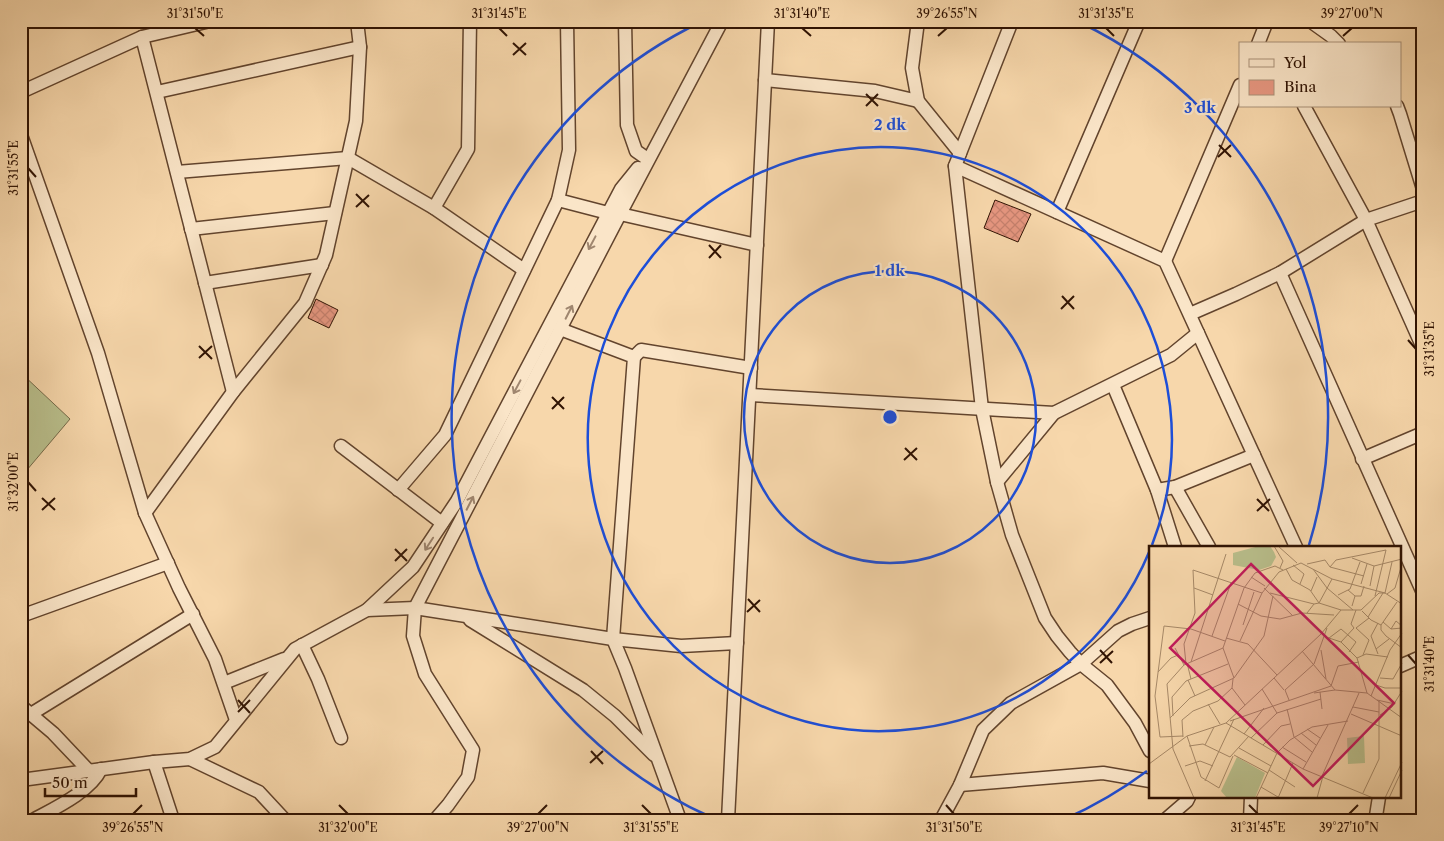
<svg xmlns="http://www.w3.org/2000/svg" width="1444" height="841" viewBox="0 0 1444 841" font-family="'Libre Caslon Text',serif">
<defs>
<pattern id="building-cross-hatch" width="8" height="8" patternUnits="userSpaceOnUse" patternTransform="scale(1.25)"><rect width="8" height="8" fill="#e79781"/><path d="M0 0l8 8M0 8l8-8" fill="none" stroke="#c6816e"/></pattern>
</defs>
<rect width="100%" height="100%" fill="#f7d7ab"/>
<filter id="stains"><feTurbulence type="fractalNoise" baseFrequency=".004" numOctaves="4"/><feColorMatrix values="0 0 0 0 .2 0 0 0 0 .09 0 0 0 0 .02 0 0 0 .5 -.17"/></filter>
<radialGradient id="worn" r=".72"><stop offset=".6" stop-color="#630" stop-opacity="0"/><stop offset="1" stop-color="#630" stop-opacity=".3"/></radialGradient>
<!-- grass -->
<polygon fill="#b9bf8c" stroke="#746948" points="21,373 70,419 21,477"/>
<!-- building -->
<g fill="url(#building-cross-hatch)" stroke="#301303">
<polygon points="995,200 1031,214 1018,242 984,228"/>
<polygon points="316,299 338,310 329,328 308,318"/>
</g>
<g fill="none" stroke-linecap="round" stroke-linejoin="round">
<!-- minor casing -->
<g stroke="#62442d" stroke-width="15">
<g id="minor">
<polyline points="625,21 627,125 636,151 646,158"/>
<polyline points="918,21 912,68 918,101 960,153"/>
<polyline points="1012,21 955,166 982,409 997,482 1012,535 1045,618 1057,636 1070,652 1081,664 1107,685 1135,723 1150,751"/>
<polyline points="1310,21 1331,36 1339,44"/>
<polyline points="1397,21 1407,21"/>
<polyline points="142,37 233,392"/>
<polyline points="1258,44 1267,21"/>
<polyline points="765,80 875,91 918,101"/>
<polyline points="21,92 142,37 210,21"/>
<polyline points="157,92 360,47"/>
<polyline points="1304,106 1366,220 1423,348"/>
<polyline points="1397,106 1400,114 1423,189"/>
<polyline points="21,135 98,353 145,513 179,588 215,659 236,720"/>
<polyline points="955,166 1165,261 1296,547"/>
<polyline points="177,172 348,158 434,208 524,270"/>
<polyline points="558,200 608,213 620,214 757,245"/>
<polyline points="434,208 468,149 470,21"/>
<polyline points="1057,212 1139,21"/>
<polyline points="191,229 335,213"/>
<polyline points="1165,261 1240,85"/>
<polyline points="1280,273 1423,593"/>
<polyline points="205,283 322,265"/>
<polyline points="1190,314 1236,294 1280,273 1366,220 1423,201"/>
<polyline points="560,329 634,357 613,639 625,668 680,820"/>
<polyline points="634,357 641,350 751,368"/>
<polyline points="1113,385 1157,490 1175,547"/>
<polyline points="750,395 1054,413 1171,355 1198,333"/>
<polyline points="341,446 442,523"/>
<polyline points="1362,459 1423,433"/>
<polyline points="997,482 1054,413"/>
<polyline points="1175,487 1209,547"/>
<polyline points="398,490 445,435 558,200 569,150 567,21"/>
<polyline points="1157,490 1175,487 1254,455"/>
<polyline points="145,513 233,392 305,303 326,255 356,121 360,47 357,21"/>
<polyline points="367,610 413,567 457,501 621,189 638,168"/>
<polyline points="21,616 168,563"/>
<polyline points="470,620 583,690 615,716 654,755"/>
<polyline points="302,645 318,679 341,738"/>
<polyline points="1400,666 1423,656"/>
<polyline points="224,683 284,659"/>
<polyline points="21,706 53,733 89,771"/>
<polyline points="31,714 193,614"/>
<polyline points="190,759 259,792 285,820"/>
<polyline points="154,762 173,820"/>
<polyline points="21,780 154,762 190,759 215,747 295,649 367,610 415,608 613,639 681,646 737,643"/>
<polyline points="960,785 1103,773 1150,781"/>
<path d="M33 820C55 808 90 792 101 769"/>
<polyline points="435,820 448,805 468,777 473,750 425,674 413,636 415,608 620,214 722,21"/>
<polyline points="728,820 768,21"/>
<polyline points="941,820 960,785 983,730 1011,703 1081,664 1118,631 1132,624 1150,618"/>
<polyline points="1165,820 1187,801 1189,797"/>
<polyline points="1250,820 1251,797"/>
<polyline points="1374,820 1376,816 1379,797"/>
</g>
</g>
<!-- minor -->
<use href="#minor" stroke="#fae5c8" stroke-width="12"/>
</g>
<!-- one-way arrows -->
<defs><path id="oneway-shaft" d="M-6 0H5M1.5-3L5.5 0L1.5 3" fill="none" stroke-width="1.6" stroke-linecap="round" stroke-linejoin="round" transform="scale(1.25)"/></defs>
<g stroke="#9f866f">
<use href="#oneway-shaft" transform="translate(592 243) rotate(118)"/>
<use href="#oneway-shaft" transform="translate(569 312) rotate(-63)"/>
<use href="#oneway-shaft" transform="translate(517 387) rotate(118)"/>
<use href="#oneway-shaft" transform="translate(470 503) rotate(-63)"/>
<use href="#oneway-shaft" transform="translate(429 544) rotate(123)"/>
</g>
<!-- ticks -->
<path fill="none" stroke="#301303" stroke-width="2" d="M195 28 204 36M499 28 507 36M802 28 811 36M1106 28 1114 36M938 36 947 28M1343 36 1352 28M513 43 526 55M513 55 526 43M866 94 878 106M866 106 878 94M1219 145 1231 157M1218 157 1231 145M28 168 36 177M356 194 369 207M356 207 369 195M709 245 721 258M709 258 721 245M1062 296 1074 309M1061 309 1074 296M1408 340 1416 349M199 346 212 359M199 358 212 346M552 397 564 409M552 409 564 397M905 448 917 460M904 460 917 448M28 482 36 491M42 498 55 510M1257 499 1269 511M42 510 55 498M1257 511 1270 499M395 549 407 561M395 561 407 549M748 599 760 612M747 612 760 600M1100 650 1112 663M1408 655 1416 664M1100 663 1113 651M238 700 250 713M238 712 250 700M591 751 603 764M590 763 603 751M339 805 348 814M642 805 651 814M946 805 954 814M1249 805 1258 814M133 814 142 805M538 814 547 805M1349 814 1358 805"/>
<!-- distance rings -->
<g fill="none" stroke="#1d4ed8" stroke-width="2.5">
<circle cx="890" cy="417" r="146"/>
<path d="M1150 550A292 292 0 1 1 1152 545"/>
<path d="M1147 771A438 438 0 0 1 1065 819M715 819A438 438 0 0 1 701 22M1079 22A438 438 0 0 1 1309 545"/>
</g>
<!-- overview -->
<g transform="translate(1149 546)">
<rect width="252" height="252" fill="#f7d7ab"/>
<path d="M215 190 216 217 199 218 198 192Z" fill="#b9bf8c"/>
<path d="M110 0H121L125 6 127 11 122 20 110 24 84 19V7Z" fill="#b9bf8c"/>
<path d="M88 211 116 227 106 252H78L72 245Z" fill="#b9bf8c"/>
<path fill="none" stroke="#a78968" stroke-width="1" d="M125 0 134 15 131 22M129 0 148 17M203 12 225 20 253 13M158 18 176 14 181 21 215 30M144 19 155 28 151 38M181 21 187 14 237 4 226 50M137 23 143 34 161 44 170 57M164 23 178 42 204 64M102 31 116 40M212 38 218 18M221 40 225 20M45 42 64 49M115 42 144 70M199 44 206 50 203 60M162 45 168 31M121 47 165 58M238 48 246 42 253 18M189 49 201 43 211 16M206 50H212L215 40M170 57 183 33M89 58 112 70 131 73 153 67 185 69M213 65 222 74 232 79V84L237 90 253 102M158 67 165 58 170 57 192 64M219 71 234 47M234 76 242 83 253 82M229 77 222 90 229 108M94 79 105 46M232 79 248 56M207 82 220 94 214 109M207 82 220 72M242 83 247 75 253 80M63 90 82 37M177 91 192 96 208 112 218 147M77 92 99 98 128 129M180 92 192 83 207 96 200 106M91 95 113 47M192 96 205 82 202 78 207 64M26 102 35 119M227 103 240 93M172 104 177 133M153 105 186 144 218 147 253 172M208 112 217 108 239 111M42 116 77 8M38 117 42 133M37 118 35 98 46 67 44 24 113 47 130 26 152 17 183 33 236 47 243 16M9 126 22 112 29 109M85 132 74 102 95 42 106 27 126 20 134 24M125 132 135 144M231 132 244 133 253 117M39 134 46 150M227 139 236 142H253M83 142 96 159M113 143 128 167M171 146 173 163M165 147 186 144M222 150 241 104 253 87M140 154 136 144 165 118 178 82M228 154 246 158M59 158 71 178M204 161 230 166M138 163 145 191 163 206M202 168 253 190M231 169 243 161 253 145M24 170 23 151 37 135 79 118M21 172 41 152 85 132 115 90 124 50M81 175 182 140 189 120 210 116M77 177 154 223 224 252M158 183 171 192M152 187 167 199M95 188 115 162M34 190 11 191 6 150 15 80 42 83 76 95M38 190 52 231 70 242 84 210M34 191 33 174 44 165 69 155 83 142 84 133M102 192 128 167 172 153M56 199 65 181M114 199 132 180 141 178M40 200 54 198 81 211 100 190M133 201 157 216M90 202 122 220M85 209 119 227M0 218 38 190 77 177 172 88 192 64H212L230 47H236L253 58M36 220 51 215 64 220M154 223 179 179M120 224 146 241M173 230 210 147M56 235 85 173M112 241 129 251M214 247 230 213V155M45 252 24 203 18 138 35 119 74 102M107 252 128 207 141 194 163 181 199 175M129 252 144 217M168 252 174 230M236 252 253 216M240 252 253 224"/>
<path fill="#c2185b" fill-opacity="0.15" stroke="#c2185b" stroke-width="2.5" d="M102 18 245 157 164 240 21 102Z"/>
<rect width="252" height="252" fill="none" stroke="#301303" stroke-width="2.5"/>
</g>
<circle cx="890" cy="417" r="8" fill="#1d4ed8" stroke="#fae5c8" stroke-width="2.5"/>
<g font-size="15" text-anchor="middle" font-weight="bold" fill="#1d4ed8" stroke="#fae5c8" stroke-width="4.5" stroke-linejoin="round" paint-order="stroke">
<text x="1200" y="113">3 dk</text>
<text x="890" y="130">2 dk</text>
<text x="890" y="276">1 dk</text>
</g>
<!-- margin -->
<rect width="1444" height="841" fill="none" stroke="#f7d7ab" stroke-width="55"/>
<!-- legend -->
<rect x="1239" y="42" width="162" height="65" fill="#fae5c8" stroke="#a99179"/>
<rect x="1249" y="59" width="25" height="8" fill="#fae5c8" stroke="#a99179"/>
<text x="1284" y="68" font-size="15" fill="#301303">Yol</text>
<rect x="1249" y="80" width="25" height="15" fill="#e79781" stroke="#a99179"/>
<text x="1284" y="92" font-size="15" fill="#301303">Bina</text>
<!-- scale -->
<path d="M45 788v8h91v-8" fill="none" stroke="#301303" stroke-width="2.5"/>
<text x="52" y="788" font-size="15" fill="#301303" stroke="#fae5c8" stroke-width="4" paint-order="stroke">50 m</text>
<rect x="28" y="28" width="1388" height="786" fill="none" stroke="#301303" stroke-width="2"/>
<g font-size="12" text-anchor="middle" fill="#301303">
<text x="195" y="18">31°31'50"E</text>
<text x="499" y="18">31°31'45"E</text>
<text x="802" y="18">31°31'40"E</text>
<text x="947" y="18">39°26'55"N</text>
<text x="1106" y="18">31°31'35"E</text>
<text x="1352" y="18">39°27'00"N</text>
<text transform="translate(14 168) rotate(-90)" y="4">31°31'55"E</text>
<text transform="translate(1430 349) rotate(-90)" y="4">31°31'35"E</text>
<text transform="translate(14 482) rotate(-90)" y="4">31°32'00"E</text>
<text transform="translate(1430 664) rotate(-90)" y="4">31°31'40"E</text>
<text x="133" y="832">39°26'55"N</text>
<text x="348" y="832">31°32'00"E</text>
<text x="538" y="832">39°27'00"N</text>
<text x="651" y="832">31°31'55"E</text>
<text x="954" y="832">31°31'50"E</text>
<text x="1258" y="832">31°31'45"E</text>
<text x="1349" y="832">39°27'10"N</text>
</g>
<rect width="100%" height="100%" filter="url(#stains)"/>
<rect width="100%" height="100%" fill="url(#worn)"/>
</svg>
